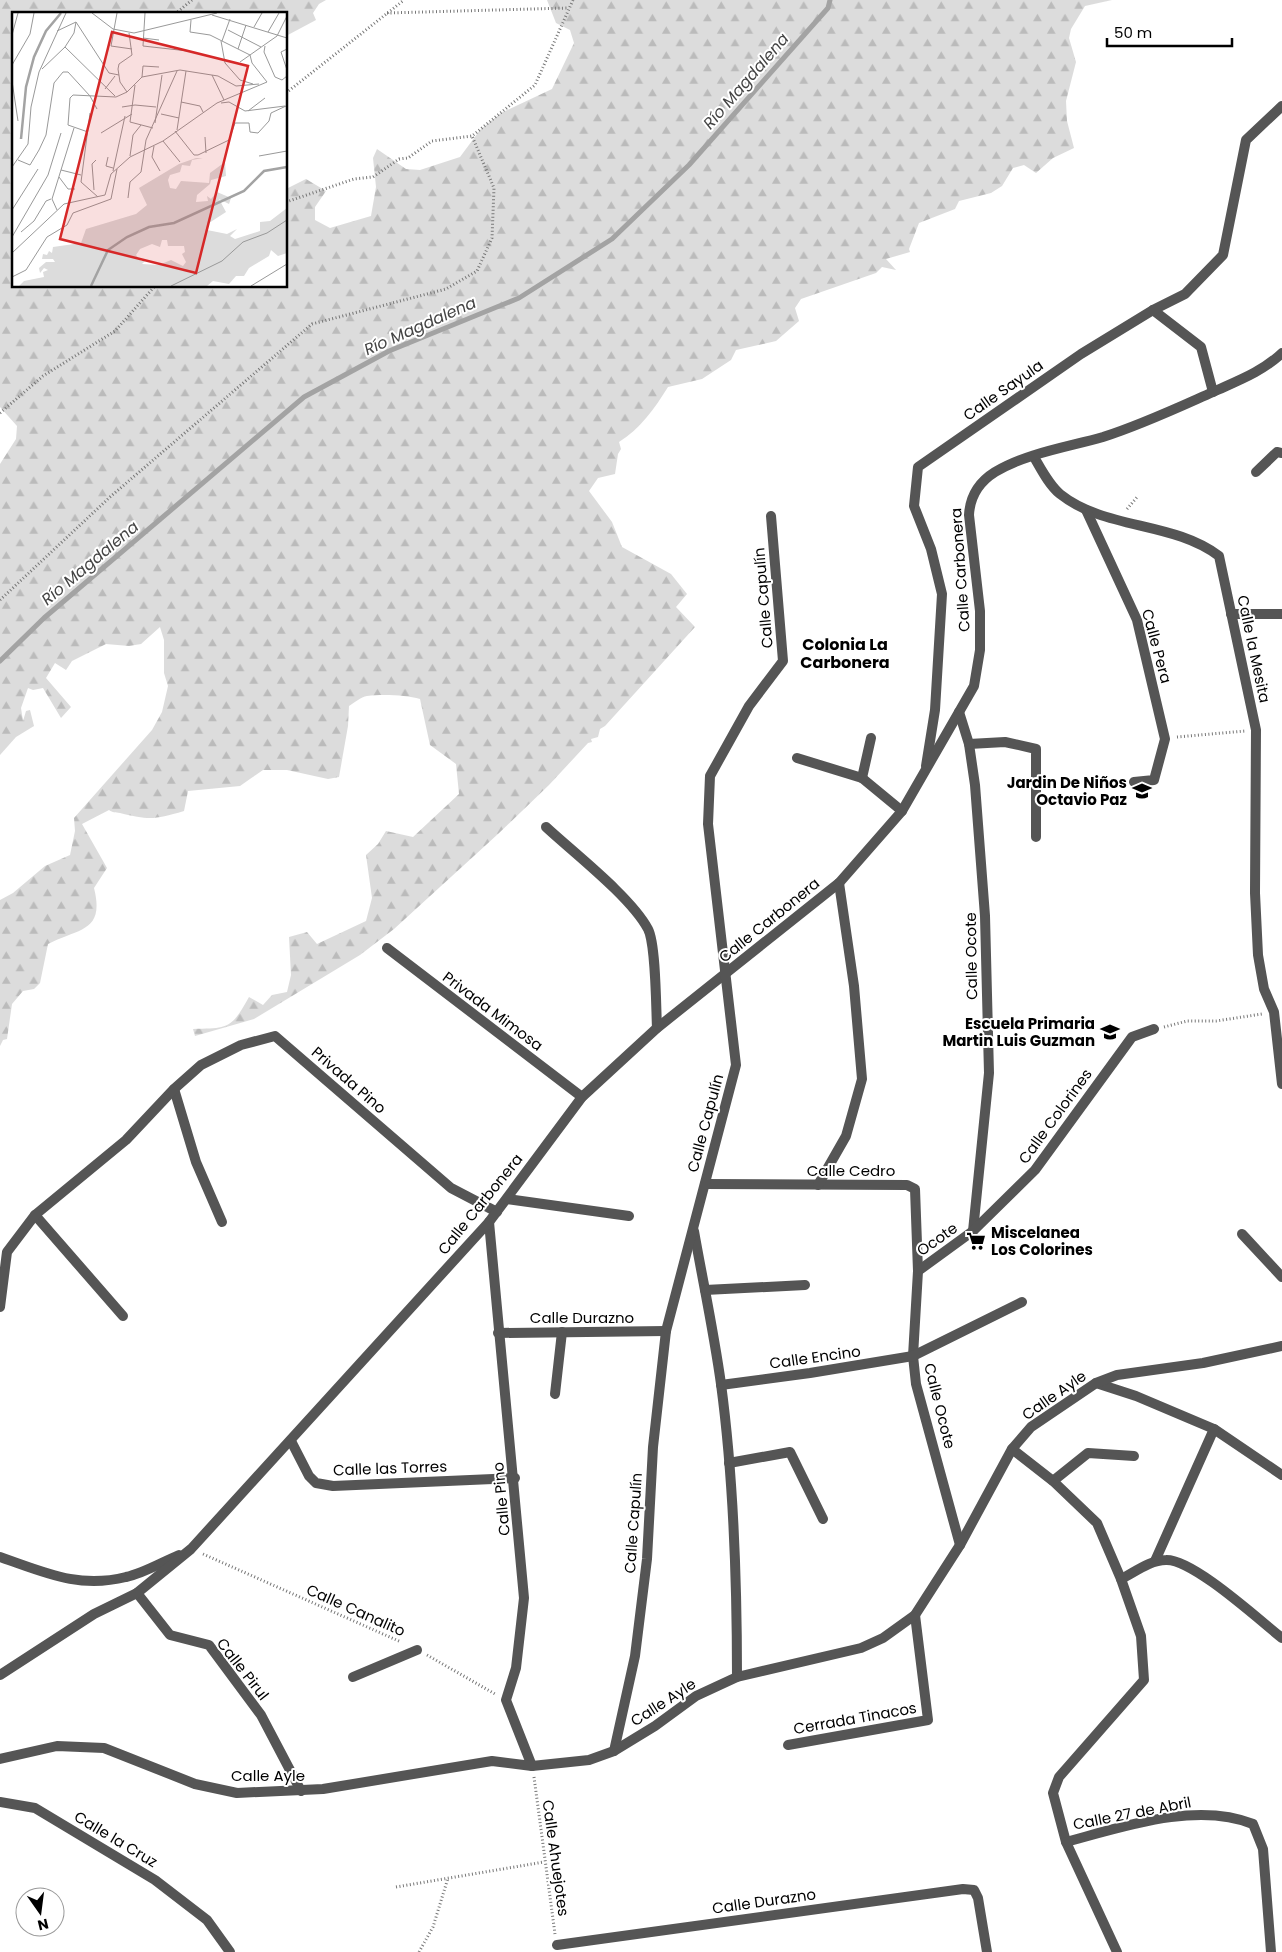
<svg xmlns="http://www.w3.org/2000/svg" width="1282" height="1952" viewBox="0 0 1282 1952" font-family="Poppins,sans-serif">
<defs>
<pattern id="forest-firs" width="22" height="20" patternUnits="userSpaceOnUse" patternTransform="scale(1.25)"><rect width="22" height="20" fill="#dcdcdc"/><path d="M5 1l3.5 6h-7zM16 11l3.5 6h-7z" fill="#bbb"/></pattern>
</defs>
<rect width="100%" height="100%" fill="#fff"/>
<!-- forest -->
<path fill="url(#forest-firs)" d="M0 0H326L319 4 313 13 316 20 286 36V14H14V286H286V189L306 179 326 191 315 207V220L330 228 371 216 376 187 373 158 377 149 406 169 420 170 460 157 480 130 501 113 552 89 574 43 570 30 556 23 547 0H1112L1085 6 1071 29 1069 38 1076 62 1066 101 1067 121 1074 148 1053 158 1036 173 1024 165 1013 168 1002 186 991 193 959 201 955 209 919 223 909 249 910 252 886 259 896 270 882 267 876 273 801 299 795 308 799 321 776 341 736 350 731 360 702 379 668 387C655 408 640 429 619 442L621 449 618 454 615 474 598 478 589 491 612 522 622 547 671 574 687 594 676 607 695 627 605 726 600 729 598 737 591 739 592 742 588 743 549 785 498 834 394 929 360 955 254 1019 195 1036 193 1029C229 1028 231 1029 249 997L263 1005 272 995 287 992 291 975 289 937 307 932 317 944 366 921 372 898 366 855 378 844 386 831 413 837 459 794 456 764 430 745 420 699C406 695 383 694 367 696 361 697 354 703 349 706L348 726 339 777 328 779 287 770H263L240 786 188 791 184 811C154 820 149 820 120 813 115 812 113 813 109 810L82 824 107 868 94 888C105 932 79 928 48 944L40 983 34 989 23 991 12 1004 7 1039 3 1040 0 1046V900L13 893 45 866 70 855 75 831 74 818 152 730 162 712 168 686 164 673V640L160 627 141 644 129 646 106 644 72 661 66 670 55 663 46 678 71 707 61 718 43 688 33 690 28 688 21 708 23 721 26 711 30 710 34 726 16 737 0 755V464L16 439 17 426 0 407Z"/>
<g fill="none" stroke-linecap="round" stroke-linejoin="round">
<!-- stream -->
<polyline stroke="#a3a3a3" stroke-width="5" points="0,661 44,618 304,397 389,351 519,298 612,239 689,165 828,8 830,0"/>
<!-- path -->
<g stroke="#777" stroke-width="3" stroke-dasharray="1 2.5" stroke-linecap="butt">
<polyline points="387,13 568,8"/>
<polyline points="175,14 192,0"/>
<polyline points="286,93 404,0"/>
<polyline points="286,202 354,179 373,177 399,159 408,158 432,141 472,136 535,85 573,0"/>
<polyline points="0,413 43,376 115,331 155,286"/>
<polyline points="1127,509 1138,496"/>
<polyline points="0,600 110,497 312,324 446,289 477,271 492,238 494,188 472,136"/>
<polyline points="1177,737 1245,731"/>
<polyline points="1164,1027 1187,1021 1216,1021 1262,1014"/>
<polyline points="203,1554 401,1642"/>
<polyline points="427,1655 495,1694"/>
<polyline points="534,1777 555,1934"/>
<polyline points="396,1887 544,1862"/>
<polyline points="419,1952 433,1927 448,1878"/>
</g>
<!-- street -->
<g stroke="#555" stroke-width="10">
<polyline points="1153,310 1201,347 1213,392"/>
<path d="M1034 457C1041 469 1049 485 1060 494 1105 530 1173 521 1219 556L1256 730 1255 893 1258 955 1264 989 1274 1012 1282 1084"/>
<polyline points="1256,472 1277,452 1282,453"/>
<polyline points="1086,510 1137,620 1165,739 1154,780 1134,782"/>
<polyline points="1231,614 1282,614"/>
<polyline points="959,712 969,744 975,785 985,916 989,1073 973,1231"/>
<polyline points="969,744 1005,742 1036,749 1036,837"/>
<polyline points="797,758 862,778 902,811"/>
<polyline points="926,766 935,710 942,594 931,549 914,506 918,467 1081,354 1153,310 1185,294 1223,255 1246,140 1282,106"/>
<polyline points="862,778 871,738"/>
<path d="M546 827C574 853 631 897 648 929 656 944 656 1008 657 1028"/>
<polyline points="387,948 582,1097"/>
<polyline points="174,1089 196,1162 222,1222"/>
<polyline points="705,1184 907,1185 915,1189 918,1271 913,1356 916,1384 960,1545"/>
<polyline points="818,1185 846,1136 862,1079 854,986 839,883"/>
<polyline points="507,1199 629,1216"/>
<polyline points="35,1215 123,1316"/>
<polyline points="489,1222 524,1598 516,1668 506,1700 532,1766"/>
<path d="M694 1231C703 1282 714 1333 721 1384 734 1481 737 1579 737 1677"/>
<polyline points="1242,1234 1282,1277"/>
<polyline points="918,1271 973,1231 1035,1170 1132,1037 1154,1029"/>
<polyline points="705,1290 805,1285"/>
<polyline points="0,1307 7,1252 35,1215 126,1140 174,1089 201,1065 241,1045 275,1036 451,1188 497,1212"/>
<polyline points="498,1333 666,1331"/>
<polyline points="1096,1383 1136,1396 1214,1429 1282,1475"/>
<polyline points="721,1385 810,1373 913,1356 1022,1302"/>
<polyline points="555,1394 562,1332"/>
<polyline points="291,1441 309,1476 316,1483 333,1486 515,1478"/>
<polyline points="1012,1449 1053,1481 1097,1523 1121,1579 1141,1636 1144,1680 1059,1777 1053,1793 1066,1842 1117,1952"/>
<polyline points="729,1463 790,1452 823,1519"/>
<polyline points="1053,1481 1088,1453 1134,1456"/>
<path d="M0 1557C44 1572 78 1589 126 1577 144 1573 162 1562 179 1555"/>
<polyline points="1155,1561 1214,1429"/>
<path d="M1121 1579C1135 1572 1150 1560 1166 1560 1193 1559 1259 1620 1282 1638"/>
<polyline points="137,1593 170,1635 209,1645 261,1715 301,1791"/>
<path d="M0 1675 94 1614 137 1593 191 1549 489 1222 582 1097 657 1028 839 883 902 811 974 686 980 650V611L969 515C970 496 979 482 995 472 1027 453 1068 447 1103 437 1141 425 1177 408 1213 392 1237 381 1262 372 1282 353"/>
<polyline points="353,1677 417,1650"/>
<polyline points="788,1745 928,1720 915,1615"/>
<polyline points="614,1751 635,1656 647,1559 653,1447 666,1331 736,1065 708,824 710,776 749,706 783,661 771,516"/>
<polyline points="0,1759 57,1746 104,1748 195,1784 237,1793 323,1789 492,1761 532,1766 589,1760 614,1751 655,1726 696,1696 737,1677 861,1648 883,1638 915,1615 960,1545 1012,1449 1031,1427 1096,1383 1117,1375 1203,1363 1282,1346"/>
<polyline points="0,1802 35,1808 155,1880 207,1920 230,1952"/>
<path d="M1066 1842C1122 1827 1197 1801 1253 1824L1263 1849 1271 1952"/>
<polyline points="557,1945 963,1889 974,1890 978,1898 987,1952"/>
</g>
</g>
<!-- icons -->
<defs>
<g id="school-bare" transform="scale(1.5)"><path d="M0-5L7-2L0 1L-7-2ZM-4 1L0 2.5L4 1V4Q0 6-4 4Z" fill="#000" stroke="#fff" stroke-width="2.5" paint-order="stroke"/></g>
<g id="supermarket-bare" transform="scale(1.5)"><path d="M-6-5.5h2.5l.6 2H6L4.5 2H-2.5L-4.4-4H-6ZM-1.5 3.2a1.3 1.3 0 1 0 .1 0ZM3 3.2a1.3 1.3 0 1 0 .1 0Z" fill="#000" stroke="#fff" stroke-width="2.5" paint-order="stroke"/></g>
</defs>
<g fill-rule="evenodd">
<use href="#school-bare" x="1142" y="791"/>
<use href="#school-bare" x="1110" y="1032"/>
<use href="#supermarket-bare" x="976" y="1241"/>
</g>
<g text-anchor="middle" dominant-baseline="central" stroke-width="4" stroke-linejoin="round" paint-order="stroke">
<!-- street labels -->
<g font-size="15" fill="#000" stroke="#fff">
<text transform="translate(1003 390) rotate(-35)">Calle Sayula</text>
<text transform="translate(960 570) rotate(-94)">Calle Carbonera</text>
<text transform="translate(763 598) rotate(-95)">Calle Capulín</text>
<text transform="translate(1157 646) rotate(75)">Calle Pera</text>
<text transform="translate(1254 649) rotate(78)">Calle la Mesita</text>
<text transform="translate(769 920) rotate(-39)">Calle Carbonera</text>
<text transform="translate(971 956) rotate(-91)">Calle Ocote</text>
<text transform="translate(493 1011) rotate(37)">Privada Mimosa</text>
<text transform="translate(349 1080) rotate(41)">Privada Pino</text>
<text transform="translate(1055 1116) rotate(-54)">Calle Colorines</text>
<text transform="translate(705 1123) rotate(-75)">Calle Capulín</text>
<text x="851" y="1170">Calle Cedro</text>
<text transform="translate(480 1204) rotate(-51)">Calle Carbonera</text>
<text transform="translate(937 1239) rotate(-35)">Ocote</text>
<text x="582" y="1317">Calle Durazno</text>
<text transform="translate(815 1357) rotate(-8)">Calle Encino</text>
<text transform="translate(1054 1395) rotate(-35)">Calle Ayle</text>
<text transform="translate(940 1406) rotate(76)">Calle Ocote</text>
<text transform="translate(390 1468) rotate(-2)">Calle las Torres</text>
<text transform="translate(501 1499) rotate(-95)">Calle Pino</text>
<text transform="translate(633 1523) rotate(-86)">Calle Capulín</text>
<text transform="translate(356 1610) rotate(24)">Calle Canalito</text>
<text transform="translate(243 1669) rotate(52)">Calle Pirul</text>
<text transform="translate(663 1702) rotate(-33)">Calle Ayle</text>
<text transform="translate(855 1718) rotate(-10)">Cerrada Tinacos</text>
<text x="268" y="1775">Calle Ayle</text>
<text transform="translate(1132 1813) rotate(-11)">Calle 27 de Abril</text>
<text transform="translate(116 1839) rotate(31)">Calle la Cruz</text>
<text transform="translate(556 1858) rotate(82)">Calle Ahuejotes</text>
<text transform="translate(764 1901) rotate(-8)">Calle Durazno</text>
</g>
<!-- poi labels -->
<g font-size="15" font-weight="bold" fill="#000" stroke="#fff" text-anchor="end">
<text x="1127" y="782">Jardin De Niños<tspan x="1127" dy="17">Octavio Paz</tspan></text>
<text x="1095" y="1023">Escuela Primaria<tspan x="1095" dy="17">Martin Luis Guzman</tspan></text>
<text x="991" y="1232" text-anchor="start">Miscelanea<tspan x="991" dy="17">Los Colorines</tspan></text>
</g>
<!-- water labels -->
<g font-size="16" font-style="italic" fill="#444" stroke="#fff">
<text transform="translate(746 81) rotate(-49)">Río Magdalena</text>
<text transform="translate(420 326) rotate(-24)">Río Magdalena</text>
<text transform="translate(90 563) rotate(-40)">Río Magdalena</text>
</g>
<!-- neighbourhood labels -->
<g font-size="16" font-weight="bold" fill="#000" stroke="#fff">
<text x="845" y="644">Colonia La<tspan x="845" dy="18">Carbonera</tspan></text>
</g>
</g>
<!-- overview -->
<g transform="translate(12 12)">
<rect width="275" height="275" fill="#fff"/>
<path d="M184 146H191L180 148 178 154 170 153 168 160 158 163 156 168 158 176 164 177 169 169 197 171 198 161 213 150 214 164 199 168 198 172 185 183 184 190 196 189 195 184 199 187 205 180 219 186 217 192 207 187 214 200 197 211 195 218 215 222 225 217 218 224 223 227 248 219V210L258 209 275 196V241L266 244 259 238 257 244 237 256 232 264H224L217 272 201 269 195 274H7L12 269 32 265 31 260 36 258 32 256 28 261 27 256 34 250H43L41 247H30L31 242 35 243 37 239 40 241 41 235 69 231 74 217 124 202 135 193 127 176 167 152ZM150 228H155L156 234H172L173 240 170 242 174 250 171 254 159 248 147 253 130 252 133 249H129L124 243 128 237 140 232 148 235Z" fill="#dcdcdc" fill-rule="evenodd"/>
<path fill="none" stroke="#a3a3a3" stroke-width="2.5" d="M9 127 14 75 22 45 34 19 49 1M79 274 96 238 115 225 137 215 162 211 232 179 252 159 275 155"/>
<path fill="none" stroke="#999" stroke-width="1" d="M80 1 101 17 122 21 205 1M105 1 99 34 120 37M133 1 131 34 176 39M200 3 275 26M242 15 250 1M216 18 249 35M45 19 64 10 97 61 107 63M256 20 267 1M0 23 6 1M131 26 147 28M209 29 213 51 228 68 241 72M210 29 218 7M253 34 252 40 263 65 270 68 275 64M53 35 103 84M226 37 234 13M275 37 269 40 275 58M228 50 265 24 275 4M0 53 18 22 22 1M30 57 53 35 62 21 64 10M200 63 212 88M130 65 131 54 147 55M0 69 6 109M123 73 118 110 141 116M93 77 103 64M115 80 108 70 106 57 107 52 120 43 117 21M169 90 188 94 191 100M209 91 217 90 233 99 273 94M110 95 123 93 144 95M236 99 253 86M78 101 69 170 86 185M149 102 167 106M143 111 150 63M165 118 174 59M163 119 182 143H186L217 128 223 111H237L238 120 246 121 257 109 259 101 274 94M76 120 56 113 58 86 61 83 104 85 115 80 130 65 168 58 206 64 224 74 247 72M89 121 120 102M193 125 194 141M151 129 168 150M142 134 140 145 148 159M118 144 121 123 129 113M247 144 275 139M96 145 94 154 101 156M6 148 18 153 27 138 34 123 42 71 51 60H56L78 84 85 97M0 155 16 132 19 95 27 60 54 1M49 158 69 163M101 159 113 104M47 165 56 177H63M82 178 80 152 84 148M116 186 118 170 129 160 134 128 165 59M0 198 26 157M45 198 40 187 62 116M9 220 22 209 34 189 39 187M0 225 36 163 49 121M0 241 52 192 93 183 99 162 118 145 151 129 205 91 255 70 240 51 238 43 198 23 178 20 179 8M0 265 14 258 35 225 55 213 61 201 99 187 105 157M159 274 210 249 231 230 255 221 275 208M239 274 275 252"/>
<path fill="#d62828" fill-opacity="0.15" stroke="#d62828" stroke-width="2.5" d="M100 20 236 54 184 261 48 227Z"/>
<rect width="275" height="275" fill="none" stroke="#000" stroke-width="2.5"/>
</g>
<!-- north arrow -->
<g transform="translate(40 1912) rotate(166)"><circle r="24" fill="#ffffff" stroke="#999999"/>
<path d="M0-4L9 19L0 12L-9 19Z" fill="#000000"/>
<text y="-8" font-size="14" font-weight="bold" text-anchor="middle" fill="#000000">N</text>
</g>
<!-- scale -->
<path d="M1107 38v8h125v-8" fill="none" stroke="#000000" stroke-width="2.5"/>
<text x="1114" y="38" font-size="15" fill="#000000" stroke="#ffffff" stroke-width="4" paint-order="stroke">50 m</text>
</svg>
